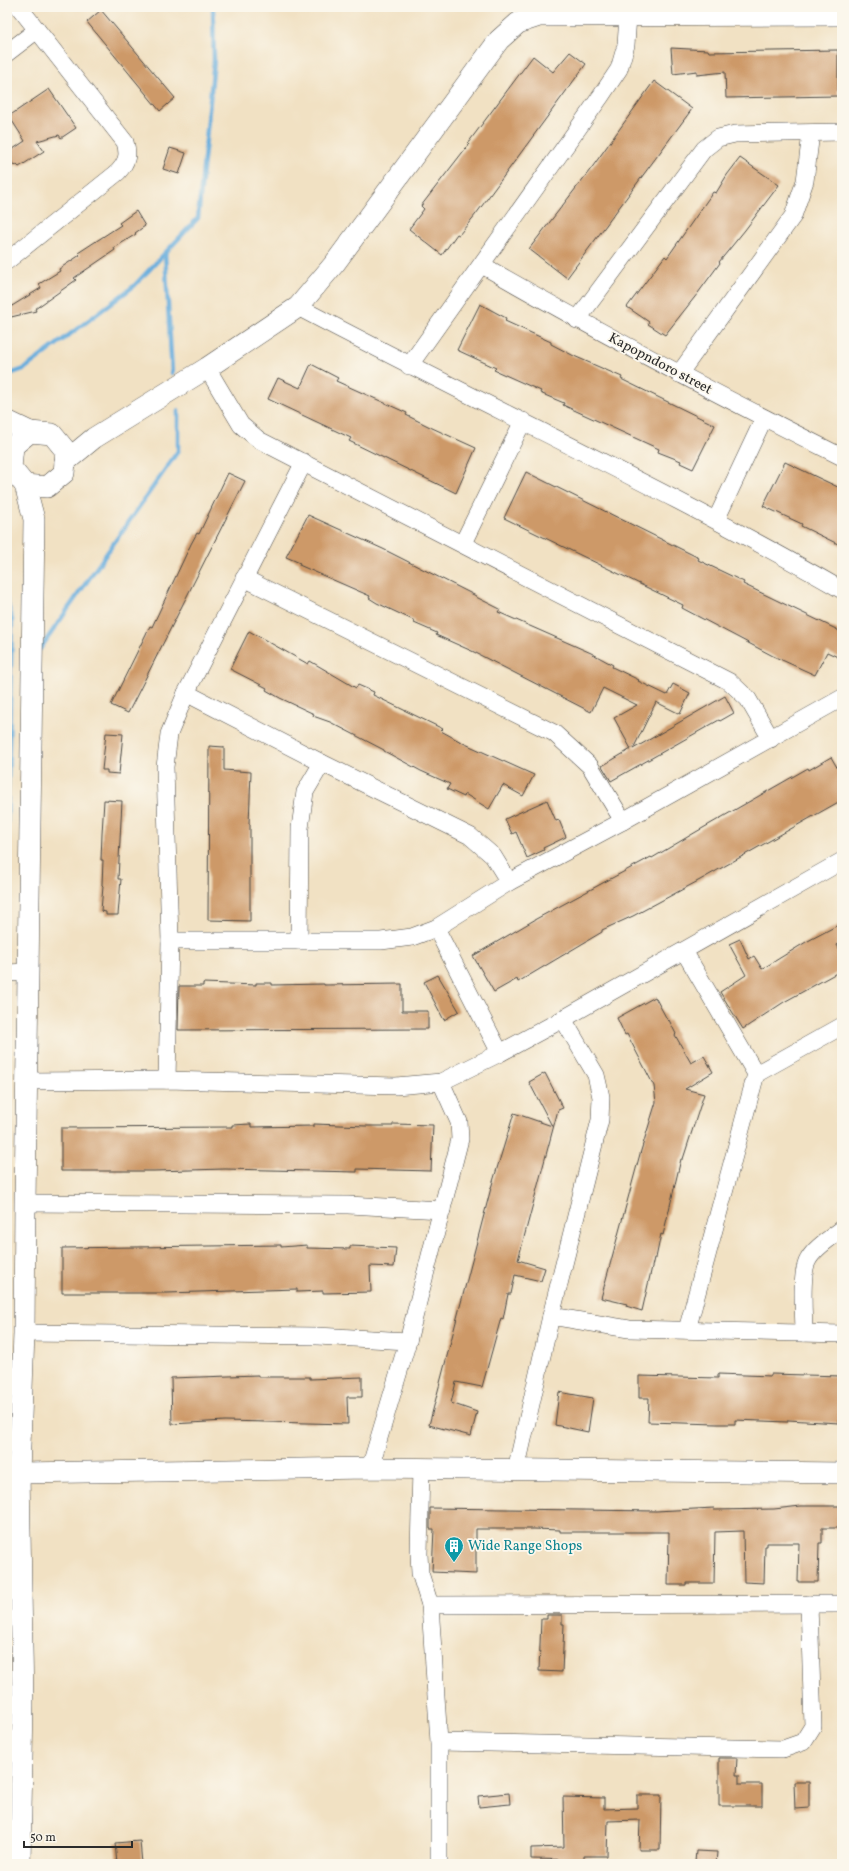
<svg xmlns="http://www.w3.org/2000/svg" width="849" height="1871" viewBox="0 0 849 1871" font-family="Vollkorn,serif">
<rect width="100%" height="100%" fill="#fbf7ec"/>
<filter id="ink" filterUnits="userSpaceOnUse"><feTurbulence type="fractalNoise" baseFrequency=".025" numOctaves="2"/><feDisplacementMap in="SourceGraphic" scale="8" xChannelSelector="R" yChannelSelector="G"/><feConvolveMatrix kernelMatrix="1 2 1 2 8 2 1 2 1" color-interpolation-filters="sRGB"/></filter>
<filter id="wash" filterUnits="userSpaceOnUse"><feTurbulence type="fractalNoise" baseFrequency=".012" numOctaves="4" result="noise"/><feDisplacementMap in="SourceGraphic" scale="16" xChannelSelector="R" yChannelSelector="G"/><feGaussianBlur stdDeviation="0.9" result="paint"/><feColorMatrix in="noise" values="0 0 0 0 0 0 0 0 0 0 0 0 0 0 0 0 0 1.4 0 .05"/><feComposite in="paint" operator="in"/></filter>
<g filter="url(#wash)">
<rect width="100%" height="100%" fill="#f1e1c3"/>
<g fill="none" stroke-linecap="round" stroke-linejoin="round">
<!-- stream -->
<g stroke="#67addd" stroke-width="4.5">
<polyline points="165,252 172,373"/>
<polyline points="7,375 24,369 134,286 198,218 214,61 213,7"/>
<polyline points="7,601 12,620 7,823"/>
<polyline points="40,649 178,451 178,411"/>
</g>
</g>
<g id="blocks">
<!-- building -->
<g fill="#cd9968">
<polygon points="101,10 175,98 160,111 87,22"/>
<polygon points="671,48 708,50 709,52 838,50 838,96 726,98 725,72 697,75 697,71 673,74"/>
<polygon points="570,52 586,64 476,214 459,235 457,234 442,255 409,229 424,209 421,206 469,144 468,143 533,56 553,72"/>
<polygon points="654,81 692,109 567,278 529,249 593,166"/>
<polygon points="49,89 76,128 61,138 59,135 37,141 44,151 19,167 17,165 14,166 7,153 25,141 9,116"/>
<polygon points="170,148 186,153 179,174 163,169"/>
<polygon points="740,158 779,185 745,230 719,262 720,263 698,293 665,335 648,324 649,322 627,307 665,256 667,258 713,192 716,193 727,175"/>
<polygon points="136,211 145,226 135,233 136,234 114,248 115,250 74,278 76,280 35,309 36,311 7,318 7,309 41,288 39,284 60,271 59,269 80,255 78,253 121,225 119,223"/>
<polygon points="480,304 506,318 505,321 551,342 551,344 574,356 622,377 621,379 715,425 693,469 680,463 681,461 658,452 659,449 563,405 564,403 540,393 541,391 494,370 496,368 457,350"/>
<polygon points="311,364 338,378 336,381 407,413 406,415 430,427 476,448 456,493 349,441 351,438 268,399 278,378 300,388"/>
<polygon points="785,462 842,489 842,546 801,526 802,524 763,506"/>
<polygon points="526,472 699,558 698,560 744,582 743,584 836,629 842,633 842,659 827,652 815,675 773,656 682,608 683,605 504,518"/>
<polygon points="228,473 245,481 128,713 111,705 150,626 152,627 191,544 197,533 199,534"/>
<polygon points="308,515 383,549 476,596 476,597 500,609 498,612 591,653 613,665 612,667 639,680 638,681 667,695 673,684 690,693 680,714 656,702 633,749 725,696 734,713 720,721 719,720 611,781 602,766 631,749 614,718 637,705 603,688 591,712 474,652 436,635 437,633 414,623 415,621 377,603 369,598 370,596 299,565 300,563 286,557"/>
<polygon points="249,631 308,664 310,661 356,688 358,685 374,692 373,695 443,729 441,731 463,743 534,775 523,796 503,785 489,809 465,794 464,797 447,789 450,784 421,771 384,751 384,750 330,722 313,716 314,714 280,698 266,690 267,688 230,669"/>
<polygon points="106,733 123,734 119,774 107,773 107,770 102,770"/>
<polygon points="209,746 224,747 224,770 251,772 249,824 250,824 250,921 208,920"/>
<polygon points="831,757 842,776 842,800 700,880 633,916 602,930 602,932 518,982 517,979 494,992 473,956 536,919 651,857 652,858 696,832 808,768 809,770"/>
<polygon points="104,800 122,801 118,879 121,879 118,915 106,915 106,912 101,911 103,886 102,885 103,860 101,860 102,834"/>
<polygon points="547,800 556,821 559,820 566,837 543,848 544,850 527,858 516,832 512,834 505,819"/>
<polygon points="842,923 842,941 837,945 842,954 842,970 784,1002 743,1029 720,992 746,975 729,944 740,939 749,959 754,956 762,969 806,942"/>
<polygon points="438,975 459,1011 444,1020 424,982"/>
<polygon points="203,983 256,985 256,983 272,983 272,985 324,984 324,985 402,984 402,1011 428,1011 428,1029 178,1030 179,986 203,986"/>
<polygon points="655,997 668,1021 669,1020 676,1034 675,1035 691,1063 704,1056 713,1072 685,1089 704,1094 683,1159 681,1159 669,1210 663,1235 661,1234 656,1258 654,1258 642,1311 626,1306 627,1304 601,1298 640,1154 656,1102 654,1086 627,1034 625,1035 617,1018"/>
<polygon points="545,1073 563,1108 558,1110 518,1260 545,1268 541,1281 515,1275 511,1294 508,1294 503,1319 501,1318 482,1387 456,1382 451,1403 477,1412 471,1436 429,1425 491,1188 514,1113 552,1126 529,1082"/>
<polygon points="251,1124 251,1127 314,1126 314,1124 366,1126 393,1126 393,1124 433,1125 431,1171 357,1169 357,1172 225,1169 154,1171 61,1171 61,1128 232,1127 232,1125"/>
<polygon points="281,1245 281,1247 307,1245 307,1248 350,1249 350,1246 396,1248 394,1267 370,1266 371,1292 323,1293 323,1291 297,1292 297,1289 167,1293 62,1293 62,1248"/>
<polygon points="718,1374 771,1376 771,1374 841,1376 839,1423 788,1420 788,1422 735,1420 735,1424 717,1424 648,1422 649,1398 639,1398 639,1376 718,1378"/>
<polygon points="258,1375 258,1377 310,1377 310,1379 362,1377 362,1397 347,1397 348,1424 225,1421 172,1424 171,1378"/>
<polygon points="559,1392 593,1398 588,1432 555,1425"/>
<polygon points="801,1506 842,1506 842,1528 822,1528 822,1543 819,1543 818,1582 798,1582 799,1543 767,1543 767,1546 765,1546 764,1583 744,1582 743,1531 715,1532 714,1583 686,1583 686,1585 668,1585 669,1532 560,1532 560,1530 534,1529 476,1529 476,1574 432,1572 434,1529 430,1529 430,1508 656,1511 714,1508 714,1510 774,1509"/>
<polygon points="547,1615 562,1615 562,1624 564,1624 562,1672 539,1671 541,1619 547,1619"/>
<polygon points="719,1758 737,1758 736,1775 739,1775 739,1784 762,1784 762,1806 719,1806"/>
<polygon points="794,1782 809,1782 809,1808 795,1809"/>
<polygon points="509,1793 510,1804 479,1807 478,1796"/>
<polygon points="637,1795 661,1795 660,1850 639,1850 640,1820 608,1821 607,1856 584,1856 584,1860 531,1859 531,1848 564,1847 563,1797 604,1798 604,1809 637,1808"/>
<polygon points="140,1841 142,1864 117,1864 115,1843"/>
<polygon points="696,1851 717,1852 716,1864 695,1862"/>
</g>
</g>
</g>
<g filter="url(#ink)">
<use href="#blocks" fill-opacity="0" stroke="#494642" stroke-width="1"/>
<g fill="none" stroke-linecap="round" stroke-linejoin="round">
<!-- minor casing -->
<g stroke="#494642" stroke-width="18">
<g id="minor">
<polyline points="7,53 37,30"/>
<path d="M7 261 118 172C127 162 129 155 125 142L19 7"/>
<path d="M482 265C600 333 720 396 842 457"/>
<path d="M298 307C479 403 665 488 842 590"/>
<polyline points="577,320 704,149 718,138 735,134 842,132"/>
<polyline points="409,366 601,96 619,69 626,45 628,16"/>
<polyline points="207,368 241,425 259,440 730,682 748,699 771,739"/>
<polyline points="679,374 793,216 805,181 811,133"/>
<polyline points="716,520 764,418"/>
<polyline points="463,543 523,421"/>
<polyline points="244,578 554,733 590,766 623,821"/>
<polyline points="186,693 322,763 470,836 493,856 509,882"/>
<polyline points="436,928 500,1053"/>
<polyline points="170,941 381,941 412,937 436,928 509,882 623,821 842,698"/>
<polyline points="299,941 300,828 305,792 322,763"/>
<polyline points="684,951 756,1074 687,1330"/>
<polyline points="7,973 28,972"/>
<polyline points="756,1074 842,1026"/>
<polyline points="167,1080 170,941 165,767 169,734 186,693 304,462"/>
<polyline points="27,1081 167,1080 396,1086 441,1082 500,1053 563,1019 842,861"/>
<polyline points="25,1203 348,1205 442,1210"/>
<polyline points="551,1316 629,1329 842,1334"/>
<polyline points="24,1333 317,1336 408,1341"/>
<path d="M804 1333C804 1316 800 1273 808 1260 815 1247 831 1238 842 1229"/>
<polyline points="370,1468 408,1341 460,1139 459,1122 441,1082"/>
<polyline points="421,1468 419,1554 420,1573 430,1605"/>
<polyline points="516,1470 551,1316 600,1120 601,1097 596,1075 563,1019"/>
<polyline points="7,1704 23,1704"/>
<polyline points="439,1742 783,1749 803,1742 813,1726 809,1604"/>
<polyline points="439,1864 439,1742 430,1605 842,1604"/>
</g>
</g>
<!-- tertiary casing -->
<g stroke="#494642" stroke-width="22">
<g id="tertiary">
<polyline points="7,421 30,432"/>
<polygon points="30,432 52,434 66,451 64,473 47,487 25,485 11,468 13,446"/>
<polyline points="65,462 94,438 207,368 298,307 335,263 499,40 518,23 539,16 842,15"/>
<polyline points="19,1473 370,1468 842,1473"/>
<polyline points="20,1864 23,1704 19,1473 24,1333 25,1203 34,519 25,485"/>
</g>
</g>
<!-- minor -->
<use href="#minor" stroke="#fff" stroke-width="17"/>
<!-- tertiary -->
<use href="#tertiary" stroke="#fff" stroke-width="21"/>
</g>
</g>
<!-- icons -->
<defs>
<g id="building-pin" transform="scale(1)"><path d="M0 17L-7.5 6A9.5 9.5 0 1 1 7.5 6Z" fill="#0f9aa8" stroke="#fbf7ec"/><path d="M-4-6H4V6H1V3H-1V6H-4ZM-2.5-4.3h1.7v1.8h-1.7ZM.8-4.3h1.7v1.8H.8ZM-2.5-1h1.7V.8h-1.7ZM.8-1h1.7V.8H.8Z" fill="#fff"/></g>
</defs>
<g fill-rule="evenodd">
<use href="#building-pin" x="454" y="1546"/>
</g>
<g text-anchor="middle" dominant-baseline="central" stroke-width="3.5" stroke-linejoin="round" paint-order="stroke">
<!-- street labels -->
<g font-size="14" fill="#2b2b2b" stroke="#fbf7ec">
<text transform="translate(660 364) rotate(28)">Kapopndoro street</text>
</g>
<!-- culture labels -->
<g font-size="14" fill="#0d838f" stroke="#fbf7ec" text-anchor="start">
<text x="468" y="1546">Wide Range Shops</text>
</g>
</g>
<!-- margin -->
<rect width="849" height="1871" fill="none" stroke="#fbf7ec" stroke-width="24"/>
<!-- scale -->
<path d="M24 1841v6h108v-6" fill="none" stroke="#2b2b2b" stroke-width="2"/>
<text x="30" y="1841" font-size="12" fill="#2b2b2b" stroke="#fbf7ec" stroke-width="3" paint-order="stroke">50 m</text>
</svg>
